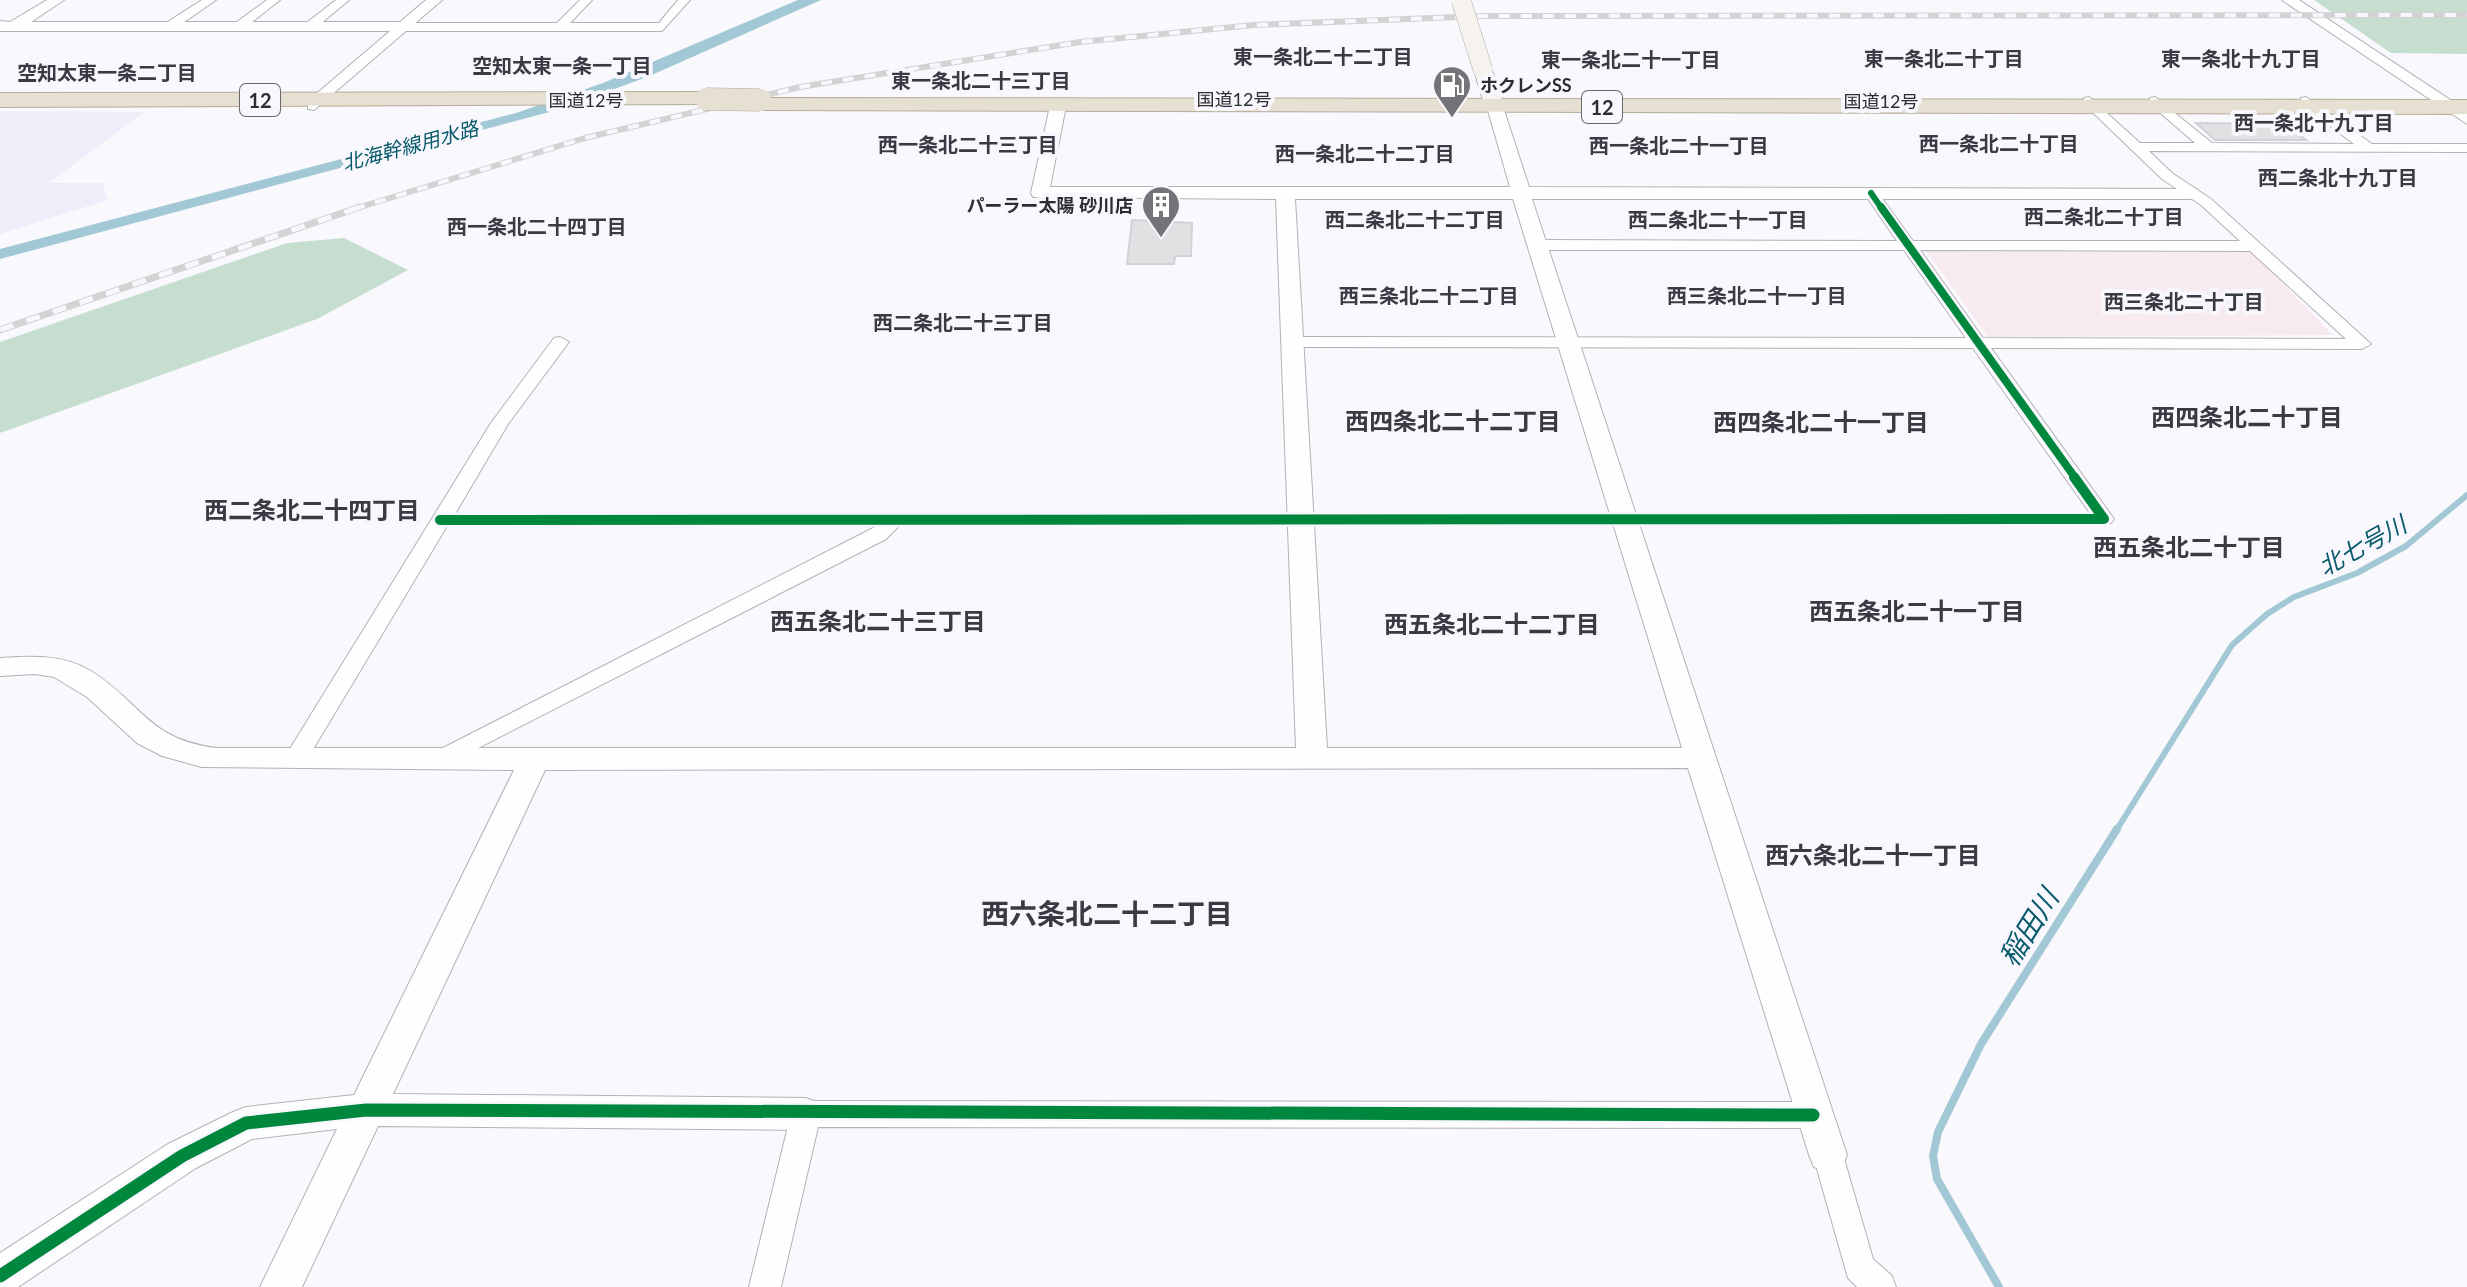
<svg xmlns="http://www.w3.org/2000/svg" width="2467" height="1287" viewBox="0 0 2467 1287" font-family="Lato,'Noto Sans JP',sans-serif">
<rect width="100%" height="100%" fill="#f9f8fd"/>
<!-- built -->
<polygon fill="#f0edfa" points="0,111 144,112 49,183 102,183 108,200 0,234"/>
<!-- industrial -->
<g fill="#f7ebf0">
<polygon points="2271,169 2363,169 2378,180 2285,181"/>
<polygon points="2247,248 2333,335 1988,337 1925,249"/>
</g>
<!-- forest -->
<g fill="#c6decf">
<polygon points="2314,0 2467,0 2467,54 2391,53"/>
<polygon points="344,238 408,270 317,319 0,433 0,342 287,243"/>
</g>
<!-- water -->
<polygon fill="#a1c8d4" points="798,0 821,0 647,77 557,110 0,259 0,249 516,113 603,83"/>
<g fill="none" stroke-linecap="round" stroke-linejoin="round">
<!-- stream-far1 -->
<polyline stroke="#a1c8d4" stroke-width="6" points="2116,831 2232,645 2267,614 2294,597 2357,573 2406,546 2467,495"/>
<!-- stream -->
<polyline stroke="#a1c8d4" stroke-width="8" points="1999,1287 1937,1179 1933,1156 1938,1132 1981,1044 2117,829"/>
</g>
<!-- building -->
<g fill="#e1e1e4" stroke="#d2d2d6" stroke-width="2">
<polygon points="2196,123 2286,124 2306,140 2215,140"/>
<polygon points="1132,220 1192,223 1191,256 1175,256 1174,264 1127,264"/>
</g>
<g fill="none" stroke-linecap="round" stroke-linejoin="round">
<!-- minor casing -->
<g stroke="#b2b2b6" stroke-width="2">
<g id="minor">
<polygon points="202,0 216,0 174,29 166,29 166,23"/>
<polygon points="267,0 280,0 242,30 234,30 234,24"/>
<polygon points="336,0 349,0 313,30 305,30 305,24"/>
<polygon points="580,0 592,0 570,23 659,23 678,0 690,0 662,31 405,31 399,27 405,23 557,23"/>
<path d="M2089 97 2140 143H2195L2150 104V98L2155 97 2212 143 2354 144 2301 104V98L2306 97 2372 144H2467V152L2149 151 2172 173 2211 199 2371 344 2362 349 1991 348 2114 519 2111 523 899 526 886 539 443 766 435 764 431 758 435 752 877 526H447L303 766H287L283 760 491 423 554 338 560 337 569 342 508 424 455 514 2090 513 1973 348 1290 347 1281 342 1290 337 1966 338 1904 250H1536L1528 245 1536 240 1897 241 1864 193 1871 189 1876 190 1913 241H2240L2201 205 2162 179 2084 104V98ZM1920 250 2250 251 2346 339 1983 338Z"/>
<polygon points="806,1101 1813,1102 1824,1106 1828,1115 1824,1124 1813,1128 818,1127 781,1287 749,1287 791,1114 795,1105"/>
<polygon points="1828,1142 1839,1146 1843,1155 1873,1259 1892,1276 1896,1287 1857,1287 1848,1278 1813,1155 1817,1146"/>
</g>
</g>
<!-- tertiary casing -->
<g stroke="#b2b2b6" stroke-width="2">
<g id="tertiary">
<polygon points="47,0 64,0 31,22 400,22 426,0 442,0 314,110 308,109 308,101 390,31 0,31 0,21 10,22"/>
<polygon points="2282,0 2299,0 2467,111 2467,124"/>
<path d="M1058 101 1066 106 1050 187H1510L1487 107 1495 102 1503 107 1529 187 2197 189V197L2190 199H1532L1847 1155 1842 1167 1828 1172 1814 1167 1809 1155 1688 768 545 770 393 1094 806 1098 819 1103 825 1114 819 1125 806 1130 378 1126 302 1287H260L337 1129 252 1139 196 1168 18 1287H0V1253L168 1144 233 1112 246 1107 354 1095 514 770 202 767 162 756 137 743 87 697 54 677 35 674 0 676V658C31 656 64 654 91 671 142 703 148 740 217 748H1296L1276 199 1033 197 1031 193 1050 106ZM1295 199H1513L1682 748H1327Z"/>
</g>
</g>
<!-- secondary casing -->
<g stroke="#b2b2b6" stroke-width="2">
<polygon id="secondary" points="1483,65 1492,70 1505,107 1502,111 1488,111 1485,107 1474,70"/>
</g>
<!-- trunk casing -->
<g stroke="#b5ac9a" stroke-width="2">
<g id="trunk">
<polygon points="706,92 717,99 714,104 0,107 0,93"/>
<polygon points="737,98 2467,100 2467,114 729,110 726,105"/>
</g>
</g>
<!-- minor -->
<use href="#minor" fill="#fefeff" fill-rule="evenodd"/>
<!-- tertiary -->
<use href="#tertiary" fill="#fefeff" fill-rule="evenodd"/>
<!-- secondary -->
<use href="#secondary" fill="#f6f3ee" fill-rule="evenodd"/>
<!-- trunk -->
<use href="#trunk" fill="#e6e0d2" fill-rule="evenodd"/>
<!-- rail-far1 casing -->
<g stroke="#d3d3d3" stroke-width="6">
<polyline id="rail-far1" points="354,209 585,138 800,87 1080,42 1254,25 1484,16 2467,15"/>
</g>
<!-- rail casing -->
<g stroke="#d3d3d3" stroke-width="7">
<polyline id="rail" points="0,330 360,207"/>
</g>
<!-- rail-far1 -->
<use href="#rail-far1" stroke="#f8f7fe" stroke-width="4" stroke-dasharray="11" stroke-linecap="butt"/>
<!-- rail -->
<use href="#rail" stroke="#f8f7fe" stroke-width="5" stroke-dasharray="14" stroke-linecap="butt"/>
<!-- secondary-bridge casing -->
<g stroke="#b2b2b6" stroke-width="20" stroke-linecap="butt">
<polyline id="secondary-bridge" points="1461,0 1483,70"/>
</g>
<!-- trunk-bridge casing -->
<g stroke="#b5ac9a" stroke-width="23" stroke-linecap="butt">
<polyline id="trunk-bridge" points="706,99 760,100"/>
</g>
<!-- secondary-bridge -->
<use href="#secondary-bridge" stroke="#f6f3ee" stroke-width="19"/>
<!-- trunk-bridge -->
<use href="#trunk-bridge" stroke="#e6e0d2" stroke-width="22"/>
<!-- cycleway-far3 casing -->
<g stroke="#f8f7fe" stroke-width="9">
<polyline id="cycleway-far3" points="1871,193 1882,209"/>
</g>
<!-- cycleway-far2 casing -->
<g stroke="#f8f7fe" stroke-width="12">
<polyline id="cycleway-far2" points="1881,207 2076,479"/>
</g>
<!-- cycleway-far1 casing -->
<g stroke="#f8f7fe" stroke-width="15">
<polyline id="cycleway-far1" points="440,520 2104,519 2074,477"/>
</g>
<!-- cycleway casing -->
<g stroke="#f8f7fe" stroke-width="18">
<polyline id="cycleway" points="0,1276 182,1156 246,1123 366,1110 1813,1115"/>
</g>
<!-- cycleway-far3 -->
<use href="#cycleway-far3" stroke="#00873e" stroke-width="6"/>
<!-- cycleway-far2 -->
<use href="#cycleway-far2" stroke="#00873e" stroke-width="8"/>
<!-- cycleway-far1 -->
<use href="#cycleway-far1" stroke="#00873e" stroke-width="10"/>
<!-- cycleway -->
<use href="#cycleway" stroke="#00873e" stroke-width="13"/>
</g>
<!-- icons -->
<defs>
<g id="fuel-pin" transform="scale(2)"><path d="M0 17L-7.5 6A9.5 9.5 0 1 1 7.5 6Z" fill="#747378" stroke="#f8f7fe"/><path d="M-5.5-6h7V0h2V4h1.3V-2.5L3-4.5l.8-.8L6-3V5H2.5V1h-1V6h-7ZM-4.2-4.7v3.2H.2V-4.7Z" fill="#fff"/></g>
<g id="building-pin" transform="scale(2)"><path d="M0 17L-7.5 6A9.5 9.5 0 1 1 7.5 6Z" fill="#747378" stroke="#f8f7fe"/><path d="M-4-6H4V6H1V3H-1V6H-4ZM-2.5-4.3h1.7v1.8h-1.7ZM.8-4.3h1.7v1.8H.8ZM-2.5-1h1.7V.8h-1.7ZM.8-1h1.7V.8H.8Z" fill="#fff"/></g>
</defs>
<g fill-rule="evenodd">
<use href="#fuel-pin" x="1452" y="85"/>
<use href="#building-pin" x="1161" y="205"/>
</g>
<g text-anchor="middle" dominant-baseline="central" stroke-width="8" stroke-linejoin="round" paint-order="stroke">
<!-- far-poi labels -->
<g font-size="18" font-weight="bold" fill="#2d2c30" stroke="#f8f7fe" text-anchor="start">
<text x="1480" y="85">ホクレンSS</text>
<text x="1133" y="205" text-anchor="end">パーラー太陽 砂川店</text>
</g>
<!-- far-street labels -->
<g font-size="18" fill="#2d2c30" stroke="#f8f7fe">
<text x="1234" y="99">国道12号</text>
<text x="586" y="100">国道12号</text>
<text x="1881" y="101">国道12号</text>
</g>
<!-- far-neighbourhood labels -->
<g font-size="20" font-weight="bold" fill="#3b3a43" stroke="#f8f7fe">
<text x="1323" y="56">東一条北二十二丁目</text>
<text x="1944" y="58">東一条北二十丁目</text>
<text x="2241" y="58">東一条北十九丁目</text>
<text x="1631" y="59">東一条北二十一丁目</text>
<text x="562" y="65">空知太東一条一丁目</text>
<text x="107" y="72">空知太東一条二丁目</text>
<text x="981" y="80">東一条北二十三丁目</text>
<text x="2314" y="122">西一条北十九丁目</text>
<text x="1999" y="143">西一条北二十丁目</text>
<text x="968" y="144">西一条北二十三丁目</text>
<text x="1679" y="145">西一条北二十一丁目</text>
<text x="1365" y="153">西一条北二十二丁目</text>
<text x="2338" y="177">西二条北十九丁目</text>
<text x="2104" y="216">西二条北二十丁目</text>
<text x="1415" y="219">西二条北二十二丁目</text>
<text x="1718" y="219">西二条北二十一丁目</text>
<text x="537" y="226">西一条北二十四丁目</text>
<text x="1429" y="295">西三条北二十二丁目</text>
<text x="1757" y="295">西三条北二十一丁目</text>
<text x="2184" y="301">西三条北二十丁目</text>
<text x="963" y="322">西二条北二十三丁目</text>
</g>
<!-- shield labels -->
<g fill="#f8f7fe" stroke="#6a696e" stroke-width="2">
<rect x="240" y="84" width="40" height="32" rx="6"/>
<rect x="1582" y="91" width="40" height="32" rx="6"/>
</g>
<g font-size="20" font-weight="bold" fill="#2d2c30">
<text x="260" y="100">12</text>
<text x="1602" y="107">12</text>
</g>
<!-- far-water labels -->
<g font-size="20" font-style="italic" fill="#085a6a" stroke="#f8f7fe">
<text transform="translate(410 145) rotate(-15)">北海幹線用水路</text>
</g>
<!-- neighbourhood labels -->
<g font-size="24" font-weight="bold" fill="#3b3a43" stroke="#f8f7fe">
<text x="2247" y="416">西四条北二十丁目</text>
<text x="1453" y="420">西四条北二十二丁目</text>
<text x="1821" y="421">西四条北二十一丁目</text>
<text x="312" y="509">西二条北二十四丁目</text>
<text x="2189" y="546">西五条北二十丁目</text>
<text x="1917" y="610">西五条北二十一丁目</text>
<text x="878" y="620">西五条北二十三丁目</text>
<text x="1492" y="623">西五条北二十二丁目</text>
<text x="1873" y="854">西六条北二十一丁目</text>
</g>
<!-- water labels -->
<g font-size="24" font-style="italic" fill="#085a6a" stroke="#f8f7fe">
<text transform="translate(2362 545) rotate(-29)">北七号川</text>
</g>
<!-- near-neighbourhood labels -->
<g font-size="28" font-weight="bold" fill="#3b3a43" stroke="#f8f7fe">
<text x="1107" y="913">西六条北二十二丁目</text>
</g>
<!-- near-water labels -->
<g font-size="28" font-style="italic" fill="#085a6a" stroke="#f8f7fe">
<text transform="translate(2028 927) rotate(-58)">稲田川</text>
</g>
</g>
</svg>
